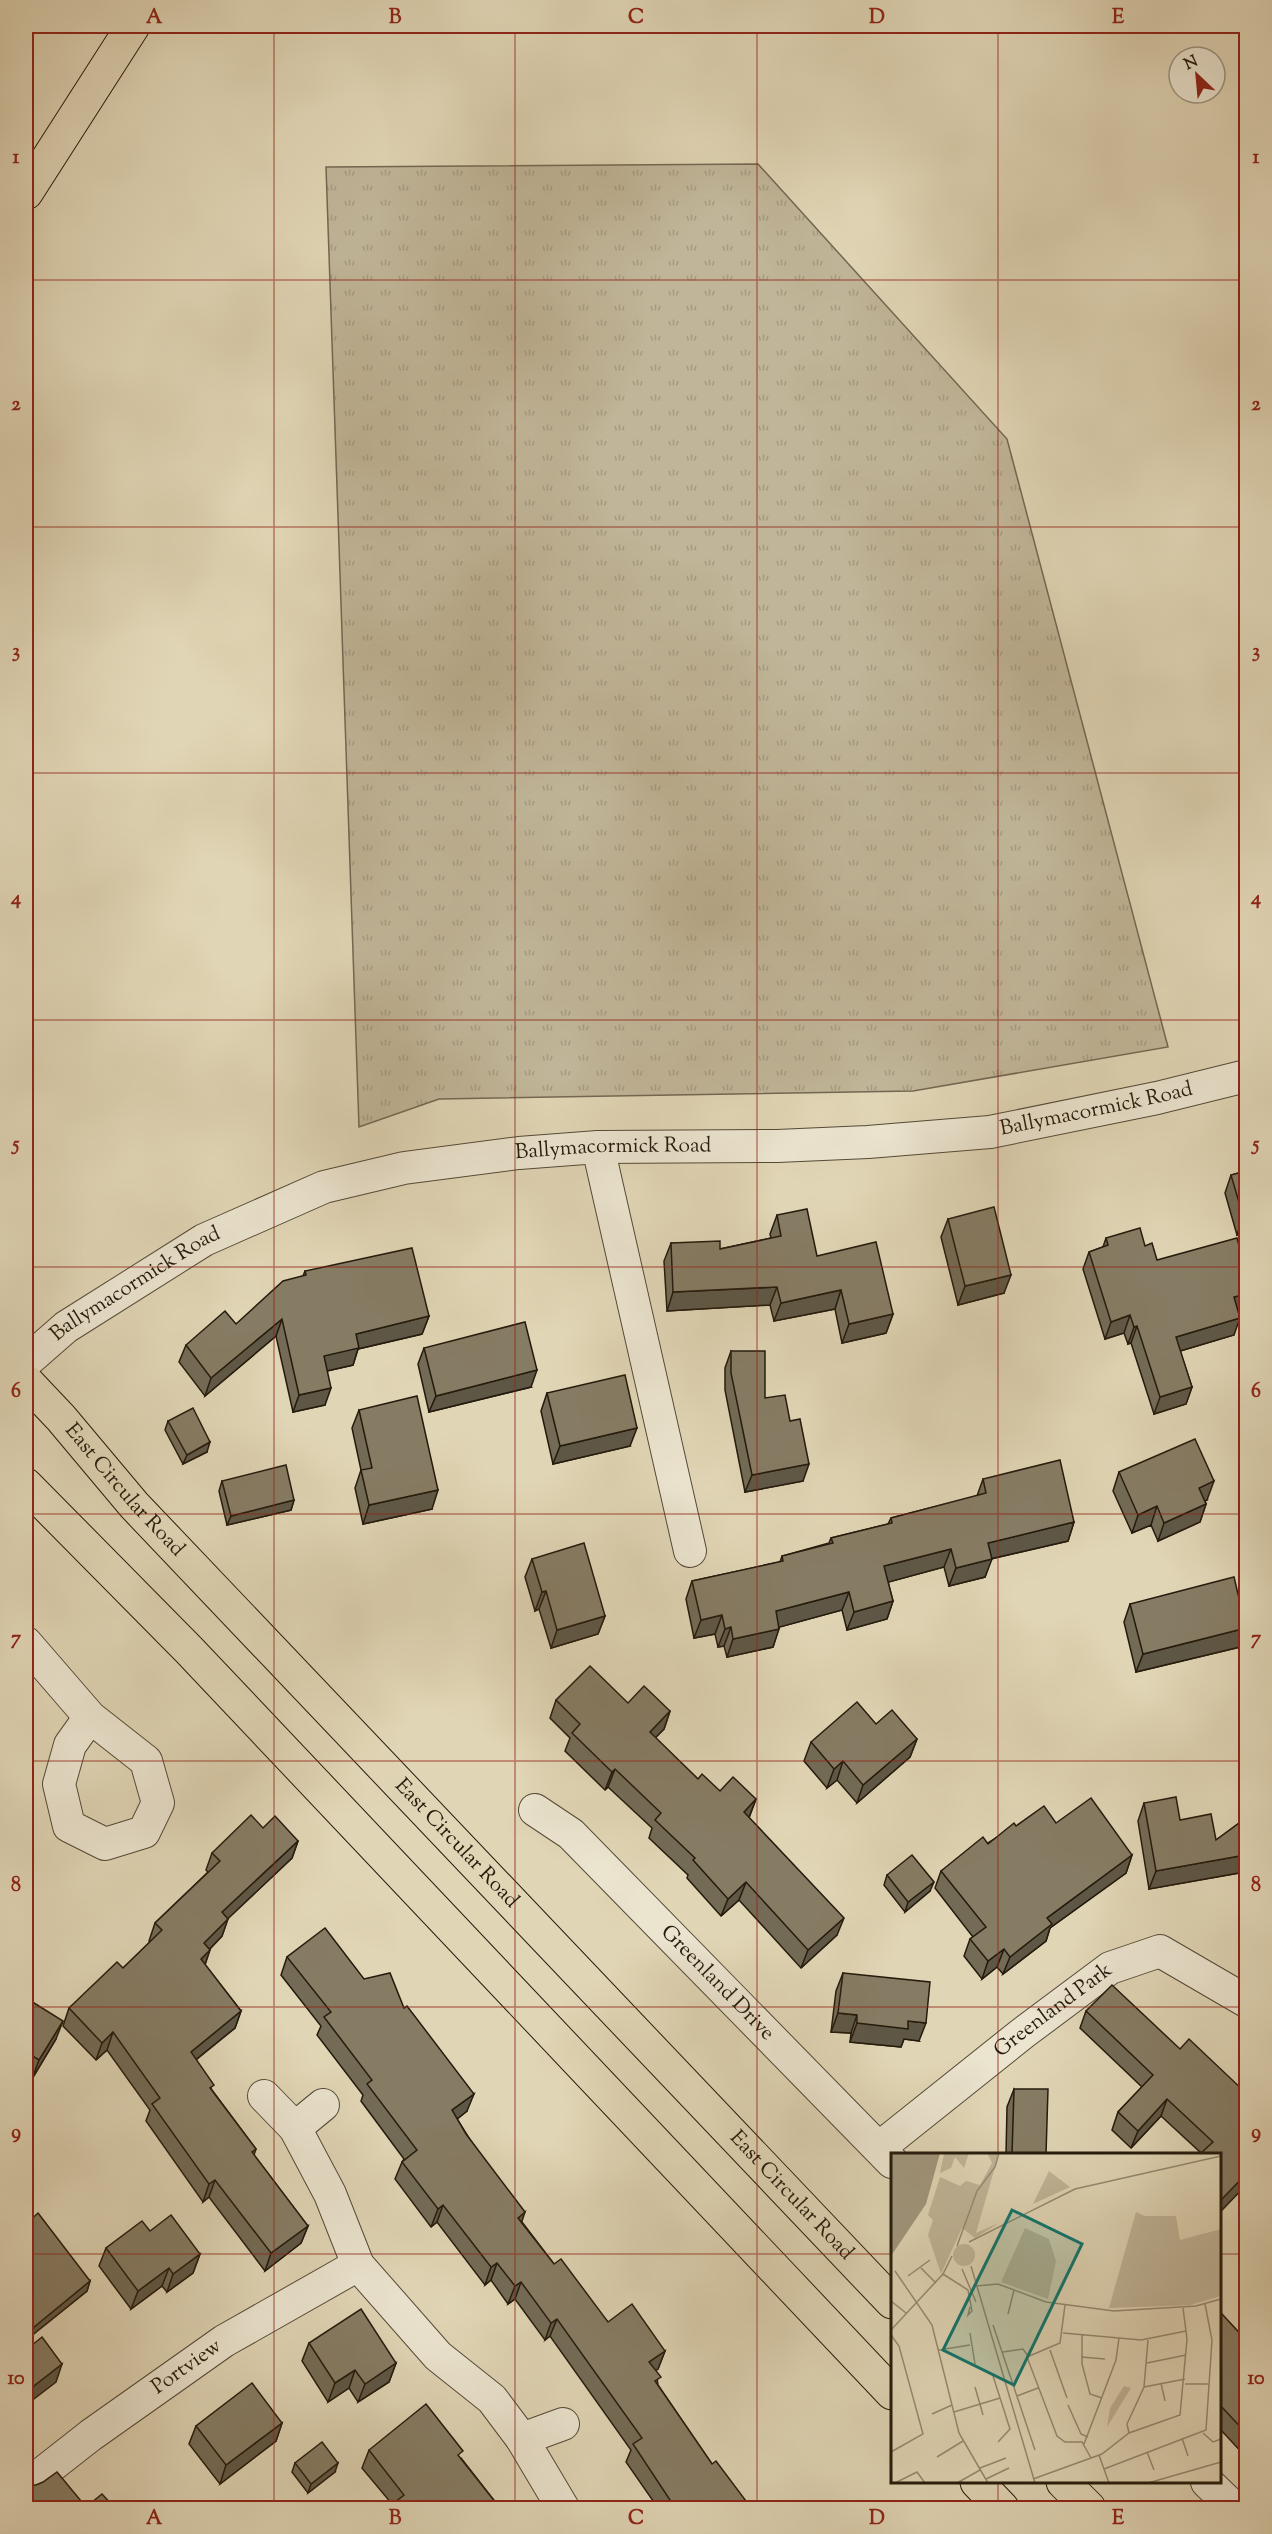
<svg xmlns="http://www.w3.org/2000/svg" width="1272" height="2534" viewBox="0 0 1272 2534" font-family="'Sorts Mill Goudy',serif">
<defs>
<pattern id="grass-tufts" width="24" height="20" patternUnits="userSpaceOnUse" patternTransform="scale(1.5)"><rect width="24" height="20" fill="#c0b598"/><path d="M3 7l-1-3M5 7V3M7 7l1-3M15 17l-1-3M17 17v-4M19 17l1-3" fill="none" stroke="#a59b82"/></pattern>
</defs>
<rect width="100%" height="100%" fill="#e0d5b5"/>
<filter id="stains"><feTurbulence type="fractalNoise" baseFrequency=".00333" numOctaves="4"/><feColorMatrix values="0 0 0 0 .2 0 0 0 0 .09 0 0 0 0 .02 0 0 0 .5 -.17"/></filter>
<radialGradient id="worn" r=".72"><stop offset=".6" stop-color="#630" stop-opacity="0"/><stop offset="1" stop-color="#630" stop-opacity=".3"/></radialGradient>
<!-- grass -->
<polygon fill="url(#grass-tufts)" stroke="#726852" stroke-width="1.5" points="758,164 1007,439 1168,1047 913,1091 439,1099 359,1127 326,167"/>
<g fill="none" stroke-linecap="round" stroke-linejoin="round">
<!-- street casing -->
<g stroke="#544a37" stroke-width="34">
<g id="street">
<polyline points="598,1147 690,1551"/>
<path id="s1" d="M26 1362 66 1327 204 1240 324 1187 404 1168 519 1153 598 1147 777 1146 868 1142 990 1132 1157 1098 1246 1076"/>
<polyline points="26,1643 90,1717 146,1761 158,1803 144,1832 105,1844 69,1826 59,1784 70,1745 90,1717"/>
<path id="s2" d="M535 1810 571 1834 892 2162"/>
<polyline points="264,2096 295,2128 330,2194 358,2265 438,2356 492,2399 522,2439 563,2508"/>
<polyline points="295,2128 323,2105"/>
<path id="s3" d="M879 2148 1023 2033 1110 1968 1160 1951 1246 2001"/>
<polyline points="522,2439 563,2424"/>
<polyline points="1207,2482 1234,2508"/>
<path id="s4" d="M26 2486 91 2435 224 2341 358 2265"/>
</g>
</g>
<!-- primary casing -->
<g stroke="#251b0d" stroke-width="35">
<polyline id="primary" points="26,193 133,26"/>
</g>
<!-- highway casing -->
<g stroke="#251b0d" stroke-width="35">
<g id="highway">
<path id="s5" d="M26 1381 61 1418 134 1505 892 2302"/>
<polyline points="26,1485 189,1650 892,2393"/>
<polyline points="977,2482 1002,2508"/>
<polyline points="1063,2482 1089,2508"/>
</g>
</g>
<!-- street -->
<use href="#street" stroke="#ebe4cf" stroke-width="32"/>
<!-- primary -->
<use href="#primary" stroke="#e0d5b5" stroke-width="33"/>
<!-- highway -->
<use href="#highway" stroke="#e0d5b5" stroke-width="33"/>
</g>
<!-- wall -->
<g fill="#736b56" stroke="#251b0d" stroke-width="1.5">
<polygon points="1246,1171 1246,1232 1237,1235 1225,1193 1231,1175"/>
<polygon points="777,1215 817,1256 893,1314 886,1333 842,1343 835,1309 774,1321 770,1305 667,1311 664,1261 671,1243 720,1249 771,1238 770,1234"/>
<polygon points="948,1219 1004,1293 958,1305 941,1237"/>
<polygon points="1106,1238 1145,1246 1157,1260 1246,1271 1246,1309 1238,1312 1234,1335 1180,1351 1192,1387 1186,1404 1154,1414 1131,1343 1128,1344 1124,1333 1105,1339 1083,1269 1089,1252 1103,1247"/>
<polygon points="305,1271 429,1316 422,1334 358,1349 353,1365 327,1371 325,1405 293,1412 276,1336 205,1396 179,1362 186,1345 236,1324 303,1276"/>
<polygon points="424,1348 531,1387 429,1412 418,1364"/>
<polygon points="731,1351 765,1398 790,1421 803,1481 745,1492 725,1390 725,1368"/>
<polygon points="547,1393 630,1446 553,1464 541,1411"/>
<polygon points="359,1410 432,1509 363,1524 355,1488 361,1470 352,1428"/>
<polygon points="168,1421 207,1452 183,1464 165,1430"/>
<polygon points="1119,1472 1207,1500 1205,1501 1206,1504 1200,1522 1158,1541 1151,1525 1132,1533 1113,1491"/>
<polygon points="983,1479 1074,1522 1068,1541 991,1559 985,1577 949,1586 944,1567 888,1582 893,1601 887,1619 847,1630 842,1610 779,1627 773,1647 727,1657 724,1646 718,1647 715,1634 694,1638 686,1599 692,1581 780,1562 782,1556 829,1543 831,1538 888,1524 891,1518 977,1496"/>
<polygon points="222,1481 294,1500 291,1510 227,1525 219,1491"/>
<polygon points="1246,1539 1246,1551 1244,1544"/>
<polygon points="532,1559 605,1616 598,1634 551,1648 539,1609 535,1611 525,1577"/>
<polygon points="1130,1604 1240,1647 1136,1672 1124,1622"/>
<polygon points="556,1700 628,1703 670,1711 664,1729 655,1738 698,1779 720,1791 756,1799 749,1818 837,1935 801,1968 739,1900 721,1916 687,1878 688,1875 649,1838 652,1828 608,1787 605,1790 565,1751 570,1738 550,1718"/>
<polygon points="876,1724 917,1739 910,1757 857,1803 837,1780 827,1788 804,1761 811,1742"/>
<polygon points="1144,1803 1180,1820 1216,1840 1246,1818 1246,1877 1243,1879 1239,1873 1149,1889 1138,1821"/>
<polygon points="1056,1823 1132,1855 1126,1873 1050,1928 1046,1941 1003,1974 997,1967 982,1979 964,1956 970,1939 973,1937 935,1888 941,1871 1016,1826"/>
<polygon points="263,1828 298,1841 292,1858 228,1918 222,1936 210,1949 205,1965 241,2011 235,2028 196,2060 212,2090 256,2149 254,2155 308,2226 301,2243 265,2271 209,2197 203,2202 146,2121 150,2110 107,2050 96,2060 63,2026 69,2008 123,1968 150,1942 149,1941 155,1923 208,1872 206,1870 212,1853"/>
<polygon points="887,1875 930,1891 905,1912 884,1885"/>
<polygon points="287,1957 364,1979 404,2008 467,2111 457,2119 522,2222 554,2264 608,2322 665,2351 658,2369 656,2370 658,2385 712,2464 749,2505 747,2508 658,2508 626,2462 631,2450 550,2336 545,2340 515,2299 508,2304 491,2280 485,2285 437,2222 431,2227 395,2179 402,2162 404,2159 361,2101 363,2095 317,2035 321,2026 281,1975"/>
<polygon points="843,1973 919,2041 904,2039 901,2047 850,2042 851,2033 831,2032 836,1991"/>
<polygon points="26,1998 56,2039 32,2079 26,2075"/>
<polygon points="1086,2011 1180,2049 1246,2093 1246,2185 1220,2212 1201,2153 1161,2116 1131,2148 1112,2130 1118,2112 1142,2087 1080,2028"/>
<polygon points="1014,2089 1046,2154 1006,2154 1007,2107"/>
<polygon points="26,2224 90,2281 87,2291 31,2336 26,2330"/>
<polygon points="150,2231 200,2254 193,2273 167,2292 162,2286 131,2309 99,2266 106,2248"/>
<polygon points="1220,2312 1246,2340 1246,2457 1220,2429"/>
<polygon points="309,2343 396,2363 389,2382 358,2402 349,2388 328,2402 302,2361"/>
<polygon points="282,2423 276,2441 220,2484 189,2444 196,2426"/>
<polygon points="369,2450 461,2458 500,2508 389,2508 392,2504 362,2468"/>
<polygon points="295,2463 335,2472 308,2493 292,2472"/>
<polygon points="26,2488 86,2507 115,2508 26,2508"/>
</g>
<!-- shaded-wall -->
<g fill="#5e5746" stroke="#251b0d" stroke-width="1.5">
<polygon points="1243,1216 1246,1216 1246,1232 1237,1235"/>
<polygon points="1011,1275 1004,1293 958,1305 965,1286"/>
<polygon points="777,1287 770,1305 667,1311 673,1292"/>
<polygon points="841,1290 835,1309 774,1321 781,1303"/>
<polygon points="1246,1294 1246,1309 1228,1315 1234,1297"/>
<polygon points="893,1314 886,1333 842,1343 849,1324"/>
<polygon points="1130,1315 1124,1333 1105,1339 1111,1322"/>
<polygon points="429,1316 422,1334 358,1349 353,1365 318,1373 324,1356 356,1334"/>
<polygon points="1240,1318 1234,1335 1170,1354 1176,1337"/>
<polygon points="282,1319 276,1336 205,1396 211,1378"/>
<polygon points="1137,1326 1131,1343 1128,1344 1134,1327"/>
<polygon points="537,1370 531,1387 429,1412 436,1396"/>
<polygon points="1192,1387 1186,1404 1154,1414 1160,1397"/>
<polygon points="331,1388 325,1405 293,1412 299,1395"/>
<polygon points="637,1428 630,1446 553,1464 560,1446"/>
<polygon points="210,1442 207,1452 183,1464 187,1455"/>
<polygon points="809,1464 803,1481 745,1492 752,1475"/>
<polygon points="1214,1481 1207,1500 1193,1506 1199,1488"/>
<polygon points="438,1490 432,1509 363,1524 369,1505"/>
<polygon points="294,1500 291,1510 227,1525 231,1516"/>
<polygon points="1206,1504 1200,1522 1158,1541 1164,1523"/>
<polygon points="1157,1506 1151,1525 1132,1533 1138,1515"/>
<polygon points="1074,1522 1068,1541 981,1561 988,1543"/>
<polygon points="951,1549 944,1567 878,1585 884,1566"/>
<polygon points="992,1559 985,1577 949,1586 956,1568"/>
<polygon points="546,1591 539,1609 535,1611 542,1592"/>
<polygon points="849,1592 842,1610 769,1630 776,1611"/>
<polygon points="893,1601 887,1619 847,1630 854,1612"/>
<polygon points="722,1615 715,1634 694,1638 701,1620"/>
<polygon points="605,1616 598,1634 551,1648 557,1630"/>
<polygon points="731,1627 724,1646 718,1647 725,1629"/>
<polygon points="1246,1628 1240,1647 1136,1672 1143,1654"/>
<polygon points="779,1629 773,1647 727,1657 733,1639"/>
<polygon points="670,1711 664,1729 643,1750 650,1732"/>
<polygon points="917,1739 910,1757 857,1803 863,1785"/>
<polygon points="843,1761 837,1780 827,1788 834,1769"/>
<polygon points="615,1769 608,1787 605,1790 612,1772"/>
<polygon points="756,1799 749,1817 737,1830 744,1812"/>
<polygon points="298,1841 292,1858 216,1930 222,1912"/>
<polygon points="1132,1855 1126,1873 1050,1928 1046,1941 1003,1974 1010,1957 1047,1918"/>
<polygon points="1245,1855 1239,1873 1149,1889 1156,1871"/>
<polygon points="746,1882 739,1900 721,1916 728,1899"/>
<polygon points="934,1882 930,1891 905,1912 908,1902"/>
<polygon points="844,1918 837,1935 801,1968 808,1950"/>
<polygon points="228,1919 222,1936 198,1961 204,1943"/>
<polygon points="1004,1949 997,1967 982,1979 988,1961"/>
<polygon points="210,1950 204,1967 201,1959"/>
<polygon points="241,2011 235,2028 184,2069 191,2052"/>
<polygon points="838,2013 857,2015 851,2033 831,2032"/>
<polygon points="63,2021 56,2039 32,2079 39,2060"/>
<polygon points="908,2021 926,2023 919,2041 904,2039 901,2047 850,2042 857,2023"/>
<polygon points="113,2032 107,2050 96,2060 102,2043"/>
<polygon points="474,2094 467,2111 446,2128 452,2110"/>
<polygon points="1167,2099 1161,2116 1131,2148 1138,2131"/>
<polygon points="1246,2174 1246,2185 1220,2212 1220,2201"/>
<polygon points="215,2180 209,2197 203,2202 209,2184"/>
<polygon points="443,2205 437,2222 431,2227 438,2209"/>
<polygon points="525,2212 519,2230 518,2218"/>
<polygon points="308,2226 301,2243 265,2271 271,2253"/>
<polygon points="200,2254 193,2273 167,2292 173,2274"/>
<polygon points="497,2263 491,2280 485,2285 491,2267"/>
<polygon points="169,2268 162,2286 131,2309 138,2291"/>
<polygon points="90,2281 87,2291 31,2336 34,2327"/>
<polygon points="521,2282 515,2299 508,2304 515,2286"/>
<polygon points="557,2319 550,2336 545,2340 551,2323"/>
<polygon points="665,2351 658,2369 643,2379 649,2362"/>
<polygon points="396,2363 389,2382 358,2402 365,2384"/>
<polygon points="62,2364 56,2382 26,2405 26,2392"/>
<polygon points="355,2370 349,2388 328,2402 335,2383"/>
<polygon points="32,2408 26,2426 26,2413"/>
<polygon points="282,2423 276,2441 220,2484 226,2465"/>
<polygon points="338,2463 335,2472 308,2493 311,2484"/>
</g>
<!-- building -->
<g fill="#867c64" stroke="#251b0d" stroke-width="1.5">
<polygon points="1246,1171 1246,1216 1243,1216 1231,1175"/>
<polygon points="994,1207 1011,1275 965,1286 948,1219"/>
<polygon points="807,1209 817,1256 876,1242 893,1314 849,1324 841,1290 781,1303 777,1287 673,1292 671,1243 720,1241 720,1249 781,1236 777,1215"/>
<polygon points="1140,1228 1145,1246 1152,1243 1157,1260 1237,1238 1246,1271 1246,1294 1234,1297 1240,1318 1176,1337 1192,1387 1160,1397 1137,1326 1134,1327 1130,1315 1111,1322 1089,1252 1108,1245 1106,1238"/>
<polygon points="412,1248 429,1316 356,1334 359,1348 324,1356 331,1388 299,1395 282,1319 211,1378 186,1345 225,1311 236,1324 283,1281 306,1275 305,1271"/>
<polygon points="525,1322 537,1370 436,1396 424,1348"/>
<polygon points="731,1351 765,1351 765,1398 785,1395 790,1421 800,1419 809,1464 752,1475 731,1373"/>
<polygon points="625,1375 637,1428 560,1446 547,1393"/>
<polygon points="417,1396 438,1490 369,1505 361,1470 372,1468 359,1410"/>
<polygon points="193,1408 210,1442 187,1455 168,1421"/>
<polygon points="1195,1439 1214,1481 1199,1488 1206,1504 1164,1523 1157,1506 1138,1515 1119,1472"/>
<polygon points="1060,1460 1074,1522 988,1543 992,1559 956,1568 951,1549 884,1566 893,1601 854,1612 849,1592 776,1611 779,1629 733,1639 731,1627 725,1629 722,1615 701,1620 692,1581 783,1561 782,1556 833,1543 831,1538 892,1523 891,1518 986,1493 983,1479"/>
<polygon points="286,1465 294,1500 231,1516 222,1481"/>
<polygon points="584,1543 605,1616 557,1630 546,1591 542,1592 532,1559"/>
<polygon points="1234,1577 1246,1628 1143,1654 1130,1604"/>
<polygon points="590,1666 628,1703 644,1686 670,1711 650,1732 698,1779 702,1774 720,1791 733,1777 756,1799 744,1812 844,1918 808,1950 746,1882 728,1899 693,1860 695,1858 655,1820 661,1813 615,1769 612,1772 572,1733 580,1724 556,1700"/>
<polygon points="857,1702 876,1724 892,1710 917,1739 863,1785 843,1761 834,1769 811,1742"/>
<polygon points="1176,1797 1180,1820 1211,1814 1216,1840 1246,1818 1246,1856 1245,1855 1156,1871 1144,1803"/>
<polygon points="1091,1798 1132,1855 1047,1918 1052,1924 1010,1957 1004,1949 988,1961 970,1939 986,1927 941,1871 983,1837 988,1844 1014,1823 1016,1826 1044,1806 1056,1823"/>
<polygon points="251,1815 263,1828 275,1816 298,1841 222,1912 228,1919 204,1943 210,1950 201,1959 241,2011 191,2052 214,2085 210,2088 256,2149 252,2152 308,2226 271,2253 215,2180 209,2184 152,2104 160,2098 113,2032 102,2043 69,2008 117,1962 123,1968 162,1930 155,1923 220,1861 212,1853"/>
<polygon points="912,1855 934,1882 908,1902 887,1875"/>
<polygon points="325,1928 364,1979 390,1973 404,2008 407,2006 474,2094 452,2110 466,2134 525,2212 518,2218 554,2264 561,2259 608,2322 632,2304 665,2351 649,2362 661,2377 655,2381 712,2464 716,2461 749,2505 744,2508 671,2508 674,2506 633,2444 642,2438 557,2319 551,2323 521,2282 515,2286 497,2263 491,2267 443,2205 438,2209 402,2162 417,2150 367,2084 372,2080 324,2017 331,2012 287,1957"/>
<polygon points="843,1973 930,1982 926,2023 908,2021 908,2029 857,2023 857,2015 838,2013"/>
<polygon points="1112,1985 1180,2049 1189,2039 1246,2093 1246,2174 1220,2201 1220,2154 1200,2154 1213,2142 1167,2099 1138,2131 1118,2112 1153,2075 1086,2011"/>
<polygon points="26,1998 63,2021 39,2060 26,2052"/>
<polygon points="1014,2089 1048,2089 1046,2154 1012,2154"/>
<polygon points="38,2213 90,2281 34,2327 26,2316 26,2224"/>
<polygon points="171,2215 200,2254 173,2274 169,2268 138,2291 106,2248 142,2221 150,2231"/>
<polygon points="361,2309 396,2363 365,2384 355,2370 335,2383 309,2343"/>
<polygon points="1220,2312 1246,2340 1246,2433 1220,2405"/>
<polygon points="42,2337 62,2364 26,2392 26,2350"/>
<polygon points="252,2383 282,2423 226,2465 196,2426"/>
<polygon points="26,2400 32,2408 26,2413"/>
<polygon points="426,2404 463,2451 458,2455 500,2508 392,2508 390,2506 404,2495 369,2450"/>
<polygon points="322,2442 338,2463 311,2484 295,2463"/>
<polygon points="57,2472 86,2507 102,2494 115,2508 32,2508 26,2500 26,2488 29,2485 36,2485 43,2482"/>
</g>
<!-- grid -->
<path fill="none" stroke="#8f2418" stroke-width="1.5" stroke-opacity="0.55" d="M274 26V2508M515 26V2508M757 26V2508M998 26V2154M26 280H1246M26 527H1246M26 773H1246M26 1020H1246M26 1267H1246M26 1514H1246M26 1761H1246M26 2007H1246M26 2254H892M1220 2254H1246M998 2482V2508"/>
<g text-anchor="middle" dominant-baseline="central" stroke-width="4.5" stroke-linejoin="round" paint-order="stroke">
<!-- street labels -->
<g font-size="21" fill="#251b0d" stroke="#ebe4cf">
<text stroke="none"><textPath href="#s1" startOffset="1126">Ballymacormick Road</textPath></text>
<text stroke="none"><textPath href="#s1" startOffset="640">Ballymacormick Road</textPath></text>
<text stroke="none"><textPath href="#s1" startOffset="135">Ballymacormick Road</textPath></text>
<text stroke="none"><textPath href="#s5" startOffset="147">East Circular Road</textPath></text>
<text stroke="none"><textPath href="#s5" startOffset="632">East Circular Road</textPath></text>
<text stroke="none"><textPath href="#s2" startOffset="252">Greenland Drive</textPath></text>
<text stroke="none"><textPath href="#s3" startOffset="222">Greenland Park</textPath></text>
<text stroke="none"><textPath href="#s5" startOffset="1118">East Circular Road</textPath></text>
<text stroke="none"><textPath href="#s4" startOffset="200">Portview</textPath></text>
</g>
</g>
<!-- overview -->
<g transform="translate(891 2153)">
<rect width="330" height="330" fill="#e0d5b5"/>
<path d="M134 75 158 86 165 108 157 146 110 129ZM62 102a11 11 0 1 1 22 0a11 11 0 1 1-22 0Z" fill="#c0b598"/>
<path d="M78 0 73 15 64 4 60 15 49 20 53 1ZM96 0H108L85 80 108 70 84 85 71 75 50 121 37 82 42 67 37 62 49 24 69 33 75 28 89 32 101 10ZM158 18 179 34 142 51ZM233 233 240 235 216 274 219 255Z" fill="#c0b598"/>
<path d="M245 59 254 63H285L289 87 330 76V143L299 152 218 155Z" fill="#c0b598"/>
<path d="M0 0H49L35 51 0 103Z" fill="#a0967c"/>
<path fill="none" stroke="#958b72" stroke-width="1.5" d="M78 89 184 36 330 3M66 93 86 38 104 14 108 0M80 113 144 330M30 115 45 130M71 116 85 149M4 118 41 172 68 280 97 330M52 121 77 137 81 158 77 162 79 154M17 123 39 107M85 133 107 131 155 149 223 158 305 153 330 146M0 148 15 160M174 152 169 190 136 204 166 283 174 289H191L200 305M117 161 123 137M102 172 144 297M0 177 52 121 61 103M79 180 84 211M172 180 250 187 295 178M0 182 8 193 32 281 0 299M191 182V211L199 241 211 245M48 197 79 192M159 197 176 245M112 199 132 196 137 203M190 204 214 206M256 210 295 202M102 223 119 276 107 289M270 230 274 248M294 231H318M84 234 92 262M253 234 294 226M126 243 147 235M177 252 190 281 197 284M63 259 109 245M41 261 61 252M238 280 236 271 253 234 257 187M312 280 322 289 330 286M291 285 297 303M193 291 225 207 228 185M256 299 263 317M208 302 218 330M46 304 72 288M89 315 115 305M213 316 315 277 321 187 314 151M95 326 118 315M142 326 211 301 238 280 289 262 296 186 292 155M4 330 26 319 34 330M66 330 89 317M257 330 330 309"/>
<path fill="#0f766e" fill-opacity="0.15" stroke="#0f766e" stroke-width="3" d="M121 57 191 91 123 232 52 197Z"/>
<rect width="330" height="330" fill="none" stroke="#251b0d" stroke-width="3"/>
</g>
<!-- margin -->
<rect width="1272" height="2534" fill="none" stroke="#e0d5b5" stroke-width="66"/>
<!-- north arrow -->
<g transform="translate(1197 75) rotate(334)"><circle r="28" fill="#ebe4cf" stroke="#9c9481" stroke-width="1.5"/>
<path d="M0-4.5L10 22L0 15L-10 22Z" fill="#8f2418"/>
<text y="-9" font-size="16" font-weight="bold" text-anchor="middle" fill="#251b0d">N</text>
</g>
<rect x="33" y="33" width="1206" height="2468" fill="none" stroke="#8f2418" stroke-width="2"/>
<g font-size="20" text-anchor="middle" font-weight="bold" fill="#8f2418">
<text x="154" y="23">A</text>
<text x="395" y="23">B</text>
<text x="636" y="23">C</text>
<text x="877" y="23">D</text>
<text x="1118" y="23">E</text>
<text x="16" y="163">1</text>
<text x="1256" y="163">1</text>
<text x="16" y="410">2</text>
<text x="1256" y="410">2</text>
<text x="16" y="657">3</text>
<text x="1256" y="657">3</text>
<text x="16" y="904">4</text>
<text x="1256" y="904">4</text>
<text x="16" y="1150">5</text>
<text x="1256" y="1150">5</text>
<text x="16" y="1397">6</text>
<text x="1256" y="1397">6</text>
<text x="16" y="1644">7</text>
<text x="1256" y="1644">7</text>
<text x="16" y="1891">8</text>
<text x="1256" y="1891">8</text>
<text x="16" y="2138">9</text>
<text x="1256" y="2138">9</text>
<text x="16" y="2384">10</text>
<text x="1256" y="2384">10</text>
<text x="154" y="2524">A</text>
<text x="395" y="2524">B</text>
<text x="636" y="2524">C</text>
<text x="877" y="2524">D</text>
<text x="1118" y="2524">E</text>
</g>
<rect width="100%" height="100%" filter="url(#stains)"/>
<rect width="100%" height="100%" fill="url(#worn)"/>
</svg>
